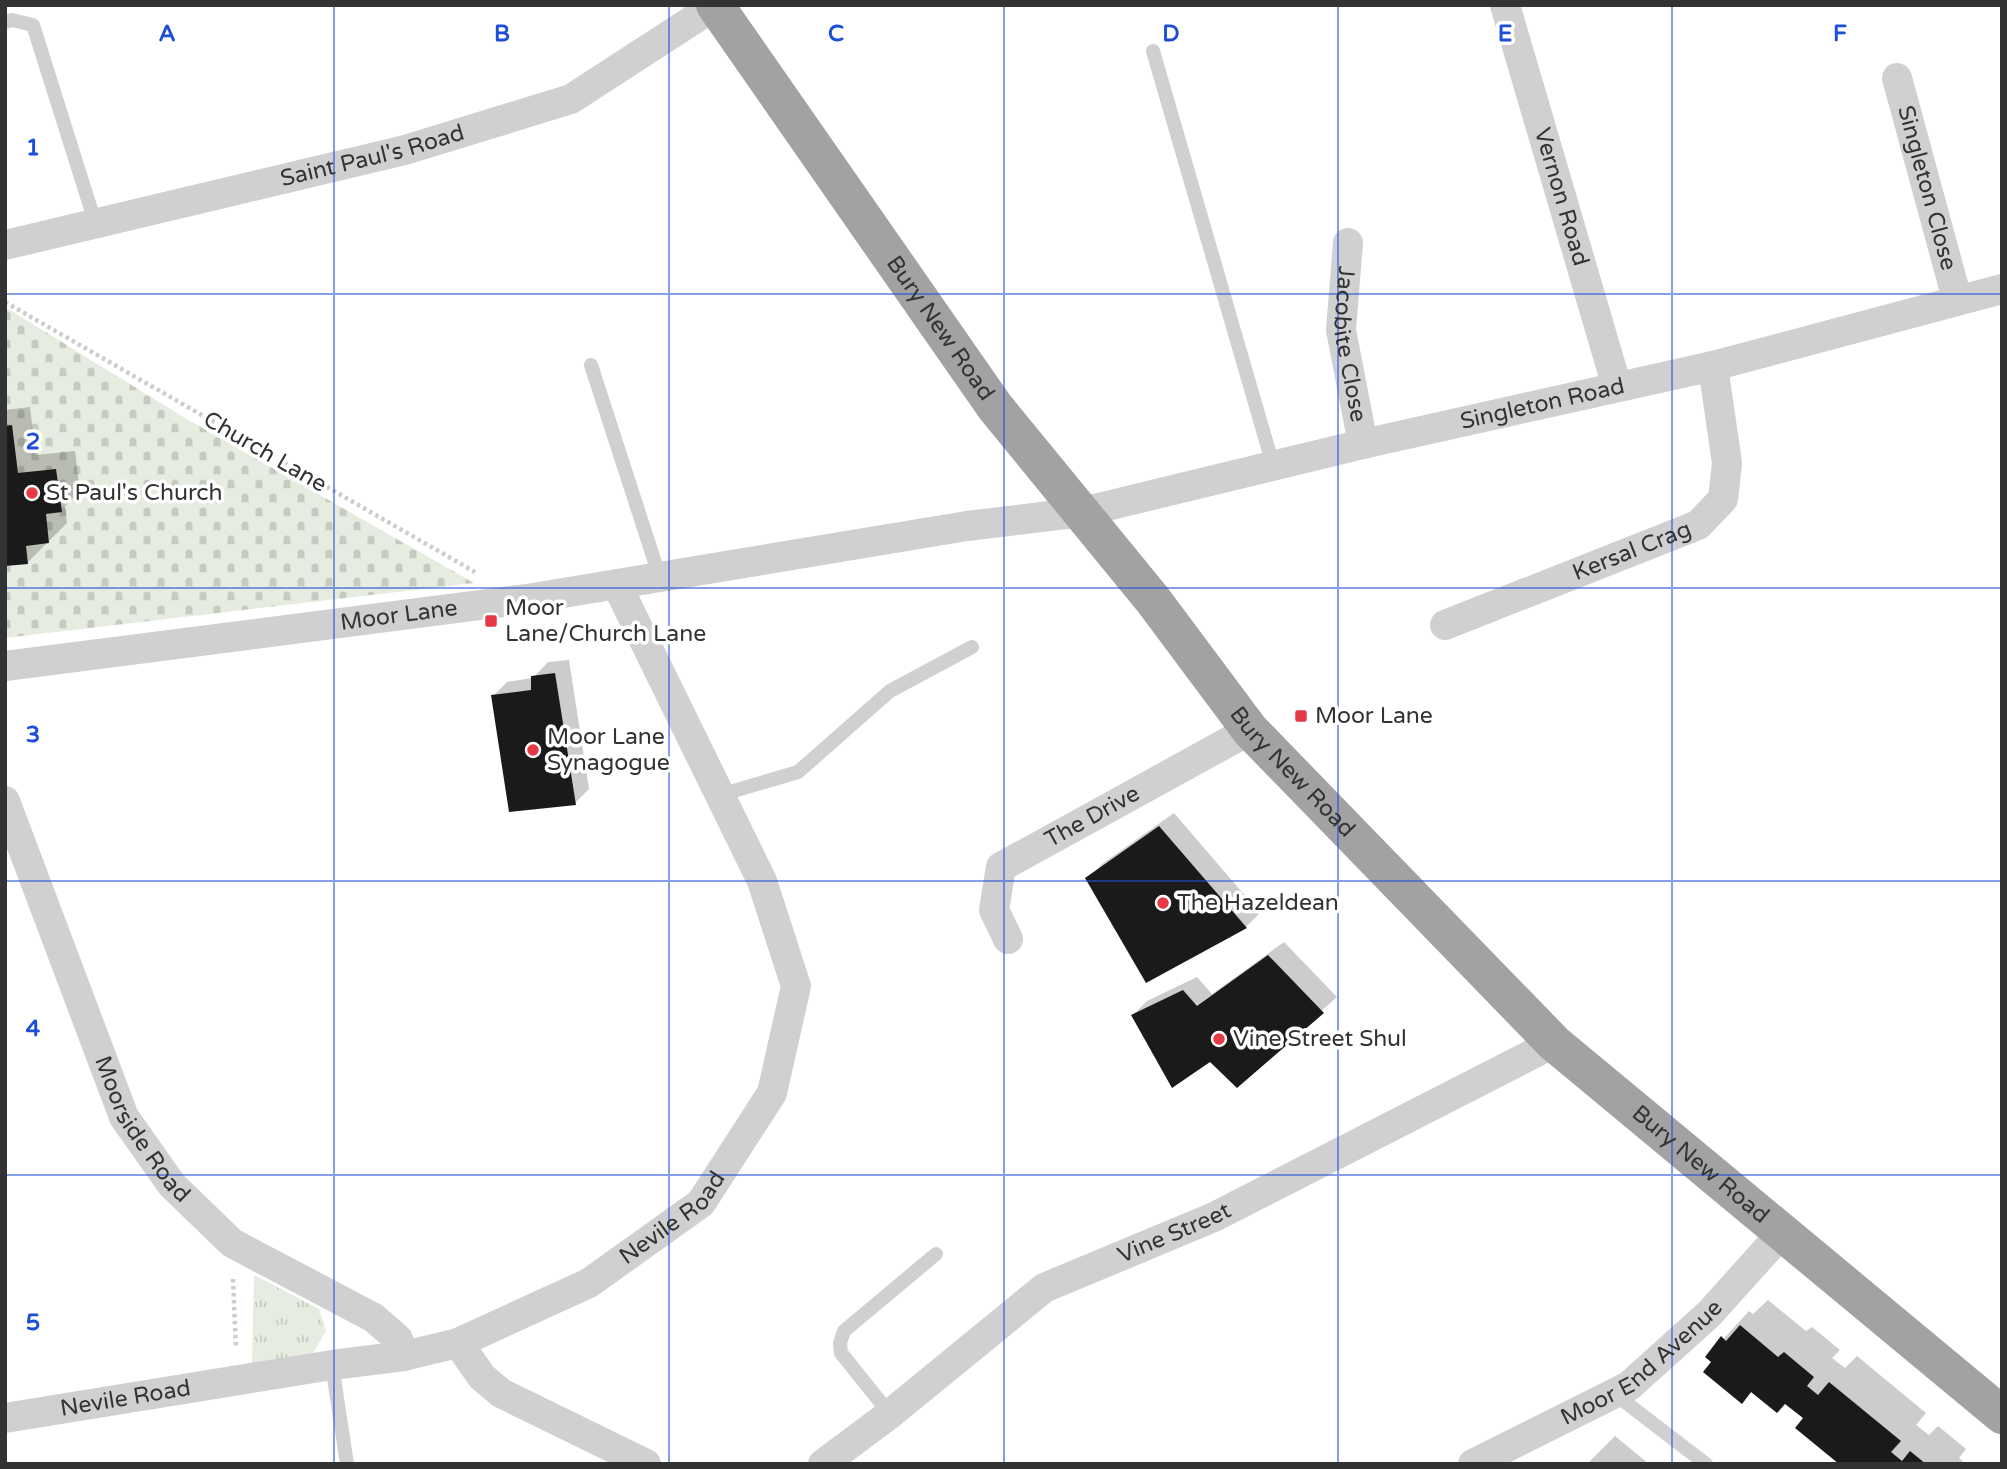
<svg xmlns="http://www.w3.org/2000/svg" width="2007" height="1469" viewBox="0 0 2007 1469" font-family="'Varela Round',sans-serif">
<defs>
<pattern id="grass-tufts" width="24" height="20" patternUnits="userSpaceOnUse" patternTransform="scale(1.75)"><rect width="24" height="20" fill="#e6ecdf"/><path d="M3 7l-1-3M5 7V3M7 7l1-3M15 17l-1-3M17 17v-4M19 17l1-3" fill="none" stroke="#c6cbc0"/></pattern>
<pattern id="cemetery-stones" width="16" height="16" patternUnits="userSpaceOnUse" patternTransform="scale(1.75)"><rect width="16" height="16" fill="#e6ecdf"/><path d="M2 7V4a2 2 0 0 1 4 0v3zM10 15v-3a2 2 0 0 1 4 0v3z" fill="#c6cbc0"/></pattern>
</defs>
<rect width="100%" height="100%" fill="#fff"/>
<!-- grass -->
<polygon fill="url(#grass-tufts)" points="254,1275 319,1309 326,1331 313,1353 252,1364"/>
<!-- cemetery -->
<polygon fill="url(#cemetery-stones)" points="5,307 185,418 474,583 5,638"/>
<!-- shadow -->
<g fill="#0003">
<polygon points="30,407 36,455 75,451 80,492 65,506 67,523 28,562 5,565 5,410"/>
<polygon points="569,660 589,789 575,803 493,696 507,682 533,678 548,662"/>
<polygon points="1174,813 1260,913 1246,927 1147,980 1088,879 1102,864"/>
<polygon points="1284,942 1337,997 1237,1086 1210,1060 1133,1015 1147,1001 1197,977 1212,994"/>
<polygon points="1768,1300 1806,1331 1812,1327 1840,1350 1832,1358 1845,1368 1857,1356 1926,1413 1916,1425 1929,1435 1938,1426 1966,1449 1959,1458 1966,1464 1841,1464 1806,1418 1786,1402 1753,1391 1741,1402 1707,1357 1749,1311 1753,1314"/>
<polygon points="1615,1436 1649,1464 1587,1464"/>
</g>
<!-- building -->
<g fill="#1a1a1a">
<polygon points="12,425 18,473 56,469 62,512 46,514 49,543 26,546 28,564 5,566 5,426"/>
<polygon points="555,673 576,805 509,812 491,695 531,690 531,676"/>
<polygon points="1159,826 1247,928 1146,983 1085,878"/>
<polygon points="1268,955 1324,1013 1237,1088 1210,1062 1172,1088 1131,1015 1183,990 1197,1006"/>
<polygon points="1740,1325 1778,1357 1784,1352 1814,1377 1807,1386 1818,1395 1829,1382 1901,1441 1891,1452 1902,1461 1910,1451 1926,1464 1839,1464 1795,1428 1803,1418 1785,1404 1777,1413 1751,1392 1742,1404 1703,1372 1711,1362 1705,1357 1721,1336 1726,1341"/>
</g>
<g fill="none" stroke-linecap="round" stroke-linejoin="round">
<!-- path -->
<g stroke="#cdcdcd" stroke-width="4.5" stroke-dasharray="3.5 3.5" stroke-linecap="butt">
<polyline points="5,302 475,572"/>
<polyline points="233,1279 236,1348"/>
</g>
<!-- service -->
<g stroke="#d0d0d0" stroke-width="14">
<polyline points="5,22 12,20 33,25 95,222"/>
<polyline points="1153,51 1273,465"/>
<polyline points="591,365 660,578"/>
<polyline points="720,795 798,772 890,691 972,647"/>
<polyline points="332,1365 347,1464"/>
<polyline points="1616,1395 1706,1464"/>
<polyline points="890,1414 841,1353 840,1343 844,1331 936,1254"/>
</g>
<!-- minor -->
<g stroke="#d0d0d0" stroke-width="30">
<path id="s1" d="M1505 5 1617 387"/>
<path id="s2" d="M1897 78 1957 299"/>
<path id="s3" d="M1348 243 1341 330 1363 444"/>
<path id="s4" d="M5 245 405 150 571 99 716 5"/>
<path id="s5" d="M1445 625 1698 525 1723 499 1727 463 1713 366"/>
<path id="s6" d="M5 666 527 599 967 526 1082 512 1363 444 1713 366 2002 289"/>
<path id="s7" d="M5 801 124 1117 172 1185 232 1243 374 1318 398 1339 404 1356"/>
<path id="s8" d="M1008 939 994 910 1001 867 1250 730"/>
<polyline points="458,1343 482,1377 501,1393 646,1464"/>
<path id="s9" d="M5 1418 332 1365 404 1356 458 1343 589 1283 701 1203 772 1093 796 986 762 881 617 585"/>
<path id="s10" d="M823 1464 890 1414 1044 1288 1214 1217 1554 1043"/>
<path id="s11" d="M1473 1464 1629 1386 1709 1314 1781 1234"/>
</g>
<!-- trunk -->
<path stroke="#a2a2a2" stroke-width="38" id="s12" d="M715 5 995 407 1153 600 1250 730 1554 1043 2002 1415"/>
</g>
<!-- grid -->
<path fill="none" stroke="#1d4ed8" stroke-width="2" stroke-opacity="0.55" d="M334 5V1464M669 5V1464M1004 5V1464M1338 5V1464M1672 5V1464M5 294H2002M5 588H2002M5 881H2002M5 1175H2002"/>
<!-- markers -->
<g fill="#e63946" stroke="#fff" stroke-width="2.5">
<circle cx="32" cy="493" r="7"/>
<rect x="484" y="614" width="14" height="14" rx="3.5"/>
<rect x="1294" y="709" width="14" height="14" rx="3.5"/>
<circle cx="533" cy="750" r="7"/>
<circle cx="1163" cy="903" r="7"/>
<circle cx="1219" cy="1039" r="7"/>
</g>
<g text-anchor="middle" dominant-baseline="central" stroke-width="7" stroke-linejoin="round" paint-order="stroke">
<!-- street labels -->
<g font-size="23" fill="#333" stroke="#fff">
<text stroke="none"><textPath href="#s4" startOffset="378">Saint Paul's Road</textPath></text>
<text stroke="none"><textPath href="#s2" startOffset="114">Singleton Close</textPath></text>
<text stroke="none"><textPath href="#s1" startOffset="200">Vernon Road</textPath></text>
<text stroke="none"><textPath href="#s12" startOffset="394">Bury New Road</textPath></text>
<text stroke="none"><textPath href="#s3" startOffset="102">Jacobite Close</textPath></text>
<text stroke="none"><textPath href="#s6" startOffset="1561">Singleton Road</textPath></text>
<text transform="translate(265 452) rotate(30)">Church Lane</text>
<text stroke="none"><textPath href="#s5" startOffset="201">Kersal Crag</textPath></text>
<text stroke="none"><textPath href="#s6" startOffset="397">Moor Lane</textPath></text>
<text stroke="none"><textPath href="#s12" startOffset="961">Bury New Road</textPath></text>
<text stroke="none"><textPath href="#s8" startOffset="180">The Drive</textPath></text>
<text stroke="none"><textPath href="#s7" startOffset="357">Moorside Road</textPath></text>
<text stroke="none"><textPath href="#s12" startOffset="1528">Bury New Road</textPath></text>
<text stroke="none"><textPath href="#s9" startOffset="710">Nevile Road</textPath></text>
<text stroke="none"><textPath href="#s10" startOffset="424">Vine Street</textPath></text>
<text stroke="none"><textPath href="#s11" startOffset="198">Moor End Avenue</textPath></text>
<text stroke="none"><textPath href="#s9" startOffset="122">Nevile Road</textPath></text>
</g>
<!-- poi labels -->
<g font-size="23" fill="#333" stroke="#fff" text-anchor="start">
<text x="46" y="493">St Paul's Church</text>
<text x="505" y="608">Moor<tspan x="505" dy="26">Lane/Church Lane</tspan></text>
<text x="1315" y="716">Moor Lane</text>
<text x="547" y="737">Moor Lane<tspan x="547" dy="26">Synagogue</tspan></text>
<text x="1177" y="903">The Hazeldean</text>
<text x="1233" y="1039">Vine Street Shul</text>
</g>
</g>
<g font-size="23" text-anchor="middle" font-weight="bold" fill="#1d4ed8" stroke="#fff" stroke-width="7" stroke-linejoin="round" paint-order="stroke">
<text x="167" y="41">A</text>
<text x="502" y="41">B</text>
<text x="836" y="41">C</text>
<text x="1171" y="41">D</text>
<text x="1505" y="41">E</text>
<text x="1840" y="41">F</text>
<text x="33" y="155">1</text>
<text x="33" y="449">2</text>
<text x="33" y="742">3</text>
<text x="33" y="1036">4</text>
<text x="33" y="1330">5</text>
</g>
<!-- border -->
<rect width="2007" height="1469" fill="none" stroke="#333333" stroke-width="14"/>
</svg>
